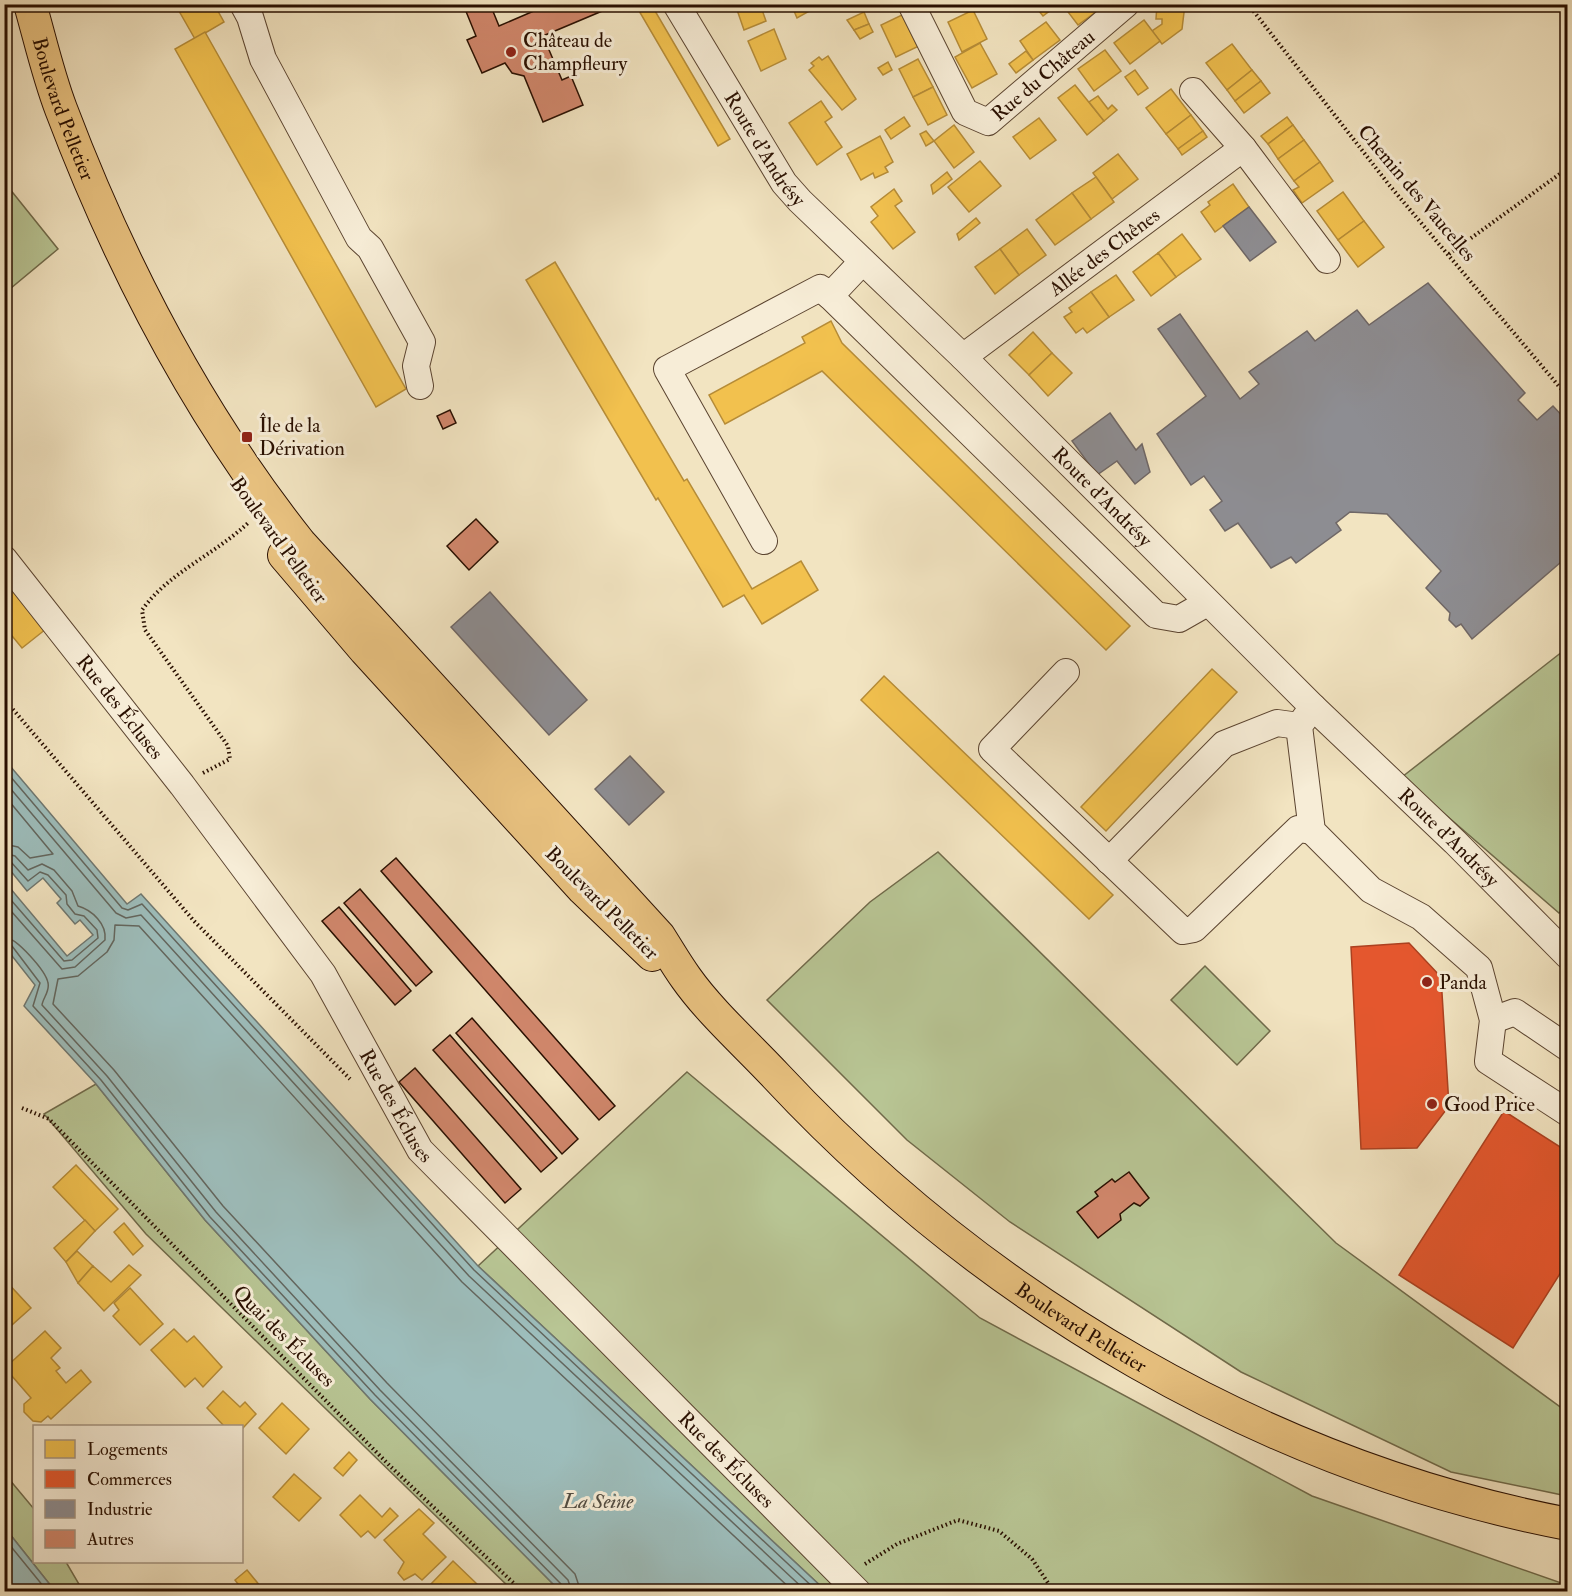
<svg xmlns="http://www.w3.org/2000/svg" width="1572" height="1596" viewBox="0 0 1572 1596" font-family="'IM FELL Double Pica',serif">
<rect width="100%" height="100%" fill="#f2e4c1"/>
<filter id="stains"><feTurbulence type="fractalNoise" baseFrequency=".00333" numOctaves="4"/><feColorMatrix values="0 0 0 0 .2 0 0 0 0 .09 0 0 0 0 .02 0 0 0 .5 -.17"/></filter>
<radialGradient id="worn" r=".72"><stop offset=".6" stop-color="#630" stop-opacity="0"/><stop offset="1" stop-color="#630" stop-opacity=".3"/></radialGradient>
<!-- green -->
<g fill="#b8c594" stroke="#706a4a" stroke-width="1.5">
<polygon points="5,183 58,249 5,293 4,293"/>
<polygon points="1567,648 1567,906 1559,913 1402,777"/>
<polygon points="938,852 1336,1243 1567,1412 1567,1496 1451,1472 1241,1372 1010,1222 907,1140 767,1000 870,902"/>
<polygon points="1205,966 1270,1031 1237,1065 1171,1000"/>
<polygon points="687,1072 980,1318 1312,1496 1567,1585 1567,1591 826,1591 478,1266"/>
<polygon points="96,1084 205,1220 370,1399 560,1591 513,1591 146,1234 44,1114"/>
<polygon points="4,1473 34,1509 34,1562 66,1562 83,1591 55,1591 5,1528"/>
</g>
<!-- water -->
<g fill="#9dbdbb" stroke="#6f7770" stroke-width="1.5">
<polygon points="5,760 127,904 141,894 478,1266 826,1591 560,1591 370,1399 205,1220 96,1084 24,1006 35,985 5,947 5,882 67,956 93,935 80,920 75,924 57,903 61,899 43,878 27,891 5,864"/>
<polygon points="5,1528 55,1591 5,1591"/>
</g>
<!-- homes -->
<g fill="#f2c14e" stroke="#b68c37" stroke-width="1.5">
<polygon points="175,4 214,4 224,22 195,39"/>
<polygon points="635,4 651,4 730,139 718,146"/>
<polygon points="735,4 760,4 766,21 744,30"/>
<polygon points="791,4 822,4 797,18"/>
<polygon points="1033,4 1048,4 1052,9 1043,16"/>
<polygon points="1070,4 1104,4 1104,6 1078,25 1065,8"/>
<polygon points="1157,4 1185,4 1182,29 1162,44 1152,31 1162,24 1162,19 1156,19"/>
<polygon points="973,10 987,39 962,52 948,22"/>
<polygon points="864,12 869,24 854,30 847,20"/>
<polygon points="904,14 919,46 896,57 881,25"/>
<polygon points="1144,20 1160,41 1130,64 1114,43"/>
<polygon points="1046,22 1060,40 1033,60 1020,41"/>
<polygon points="869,24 873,32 860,39 854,30"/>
<polygon points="774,29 786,59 761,71 748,41"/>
<polygon points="205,32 406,389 376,407 175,49"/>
<polygon points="980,43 997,74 972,88 955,57"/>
<polygon points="1232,44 1252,70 1227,90 1206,63"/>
<polygon points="1105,50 1121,71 1094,91 1078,69"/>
<polygon points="1026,51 1033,60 1016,73 1009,64"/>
<polygon points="828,56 856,99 842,110 809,70 814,66 811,63 819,57 822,60"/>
<polygon points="918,59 933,87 913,97 899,69"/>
<polygon points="888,62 892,70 883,75 878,68"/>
<polygon points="1135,70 1148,88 1138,95 1125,77"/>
<polygon points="1252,70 1261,81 1235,101 1227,90"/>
<polygon points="1261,81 1270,93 1244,113 1235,101"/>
<polygon points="1075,85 1104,121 1087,135 1058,98"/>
<polygon points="933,87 947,115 928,125 913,97"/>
<polygon points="1171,89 1191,115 1166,134 1146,108"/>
<polygon points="1098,96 1108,109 1112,105 1117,110 1104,121 1089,102"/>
<polygon points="821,101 832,117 825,122 842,147 817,165 789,123"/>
<polygon points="1191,115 1203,131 1178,149 1166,134"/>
<polygon points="904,117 910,126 891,139 885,130"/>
<polygon points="1287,117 1293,125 1268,144 1261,136"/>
<polygon points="1039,118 1056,140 1030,159 1013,137"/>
<polygon points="954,125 974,152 954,168 934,141"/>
<polygon points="1293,125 1304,140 1278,159 1268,144"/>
<polygon points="926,131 934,141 926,146 920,134"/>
<polygon points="1203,131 1207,137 1182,155 1178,149"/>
<polygon points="880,136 893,162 885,167 888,172 875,178 873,173 861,180 847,154"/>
<polygon points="1304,140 1320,162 1294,181 1278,159"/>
<polygon points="1118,154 1138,179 1112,199 1093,173"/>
<polygon points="980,161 1001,186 969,212 948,187"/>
<polygon points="1320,162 1333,181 1302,203 1293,190 1299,187 1294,181"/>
<polygon points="947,172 952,179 933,194 931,185"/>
<polygon points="1096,177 1114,202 1091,219 1072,193"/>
<polygon points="1233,184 1249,207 1215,232 1201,212 1210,205 1208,202"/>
<polygon points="894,189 902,201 895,206 915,232 893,249 871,222 878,216 871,207"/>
<polygon points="1343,192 1364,221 1338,240 1317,211"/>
<polygon points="1072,193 1091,219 1055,245 1036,220"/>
<polygon points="976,218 980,223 959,240 957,234"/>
<polygon points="1364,221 1384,247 1358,267 1338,240"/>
<polygon points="1027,229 1046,255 1019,275 1000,249"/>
<polygon points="1182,234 1201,259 1176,277 1158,253"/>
<polygon points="1000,249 1019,275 995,294 975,267"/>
<polygon points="1158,253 1176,277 1151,296 1133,272"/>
<polygon points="555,262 684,481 687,479 752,589 801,561 818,590 762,624 744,595 723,607 658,498 656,500 526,280"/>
<polygon points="1116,275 1134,300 1109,317 1091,292"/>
<polygon points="1091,292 1109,317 1087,333 1083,328 1076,333 1064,317 1072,312 1069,308"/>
<polygon points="831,321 842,343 1130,626 1106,650 822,371 725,424 709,395 805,343 802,337"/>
<polygon points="1033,332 1052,353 1029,375 1009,355"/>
<polygon points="1052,353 1072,373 1048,396 1029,375"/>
<polygon points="4,580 46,629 22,648 8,631 4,634"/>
<polygon points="1212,669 1237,692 1106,831 1081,807"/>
<polygon points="884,676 1113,895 1089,919 861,700"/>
<polygon points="76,1165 118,1209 95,1231 53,1187"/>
<polygon points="85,1220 95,1231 66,1262 54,1248"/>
<polygon points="124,1223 143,1246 133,1255 114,1232"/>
<polygon points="77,1251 93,1266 78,1283 66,1262"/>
<polygon points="129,1265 141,1275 104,1311 78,1283 93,1266 111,1282"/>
<polygon points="4,1279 31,1308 4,1332"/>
<polygon points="130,1288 163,1324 140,1345 113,1316 119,1310 114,1303"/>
<polygon points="174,1329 187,1342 194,1336 222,1367 203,1387 195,1378 185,1387 151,1350"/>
<polygon points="45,1331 61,1348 51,1358 60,1368 56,1371 66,1383 81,1370 91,1382 51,1419 48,1416 41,1422 33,1421 24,1412 24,1404 31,1398 5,1368"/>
<polygon points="223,1391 240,1407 245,1402 256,1414 242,1429 242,1426 224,1426 207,1408"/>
<polygon points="282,1403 309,1429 286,1454 259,1428"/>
<polygon points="349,1452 357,1460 343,1476 334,1468"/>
<polygon points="294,1474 321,1498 299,1521 273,1497"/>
<polygon points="360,1495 382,1517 390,1508 398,1516 375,1538 368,1531 361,1537 340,1515"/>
<polygon points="419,1509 434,1523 423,1534 446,1557 422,1580 415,1574 404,1580 398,1573 404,1562 384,1540"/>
<polygon points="453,1561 479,1586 483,1592 449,1592 441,1584 436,1589 431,1584"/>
<polygon points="247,1570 265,1592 244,1592 235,1580"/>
</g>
<!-- shops -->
<g fill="#e4572e" stroke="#ac4120" stroke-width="1.5">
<polygon points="1409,943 1441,977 1449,1106 1417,1148 1361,1149 1351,947"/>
<polygon points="1504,1111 1568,1152 1568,1261 1513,1348 1399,1275"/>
</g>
<!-- industry -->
<g fill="#8d8d92" stroke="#6f6766" stroke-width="1.5">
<polygon points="1249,207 1276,242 1250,261 1223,226"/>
<polygon points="1428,283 1525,393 1518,400 1537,420 1553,406 1568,422 1568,556 1472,639 1461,624 1456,627 1449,620 1450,613 1426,588 1441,571 1387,514 1350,512 1336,523 1341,530 1296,563 1291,557 1271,568 1238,523 1225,531 1210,510 1222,501 1204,476 1191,485 1157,434 1206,396 1158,329 1180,314 1240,399 1259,384 1249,372 1307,331 1315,341 1357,310 1369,325"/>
<polygon points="1110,413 1136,450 1142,444 1150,472 1135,484 1117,461 1097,475 1072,441"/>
<polygon points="490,592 587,700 549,735 451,627"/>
<polygon points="630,756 664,792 629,825 595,789"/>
</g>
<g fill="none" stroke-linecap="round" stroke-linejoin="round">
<!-- shore -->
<g stroke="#63665e" stroke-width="1.5">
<polyline points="4,769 122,908 128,910 142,904 474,1270 818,1592"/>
<polyline points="4,781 116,913 126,918 141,915 469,1276 807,1592"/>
<polyline points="4,795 53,854 30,858 18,847 4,844"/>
<path d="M4 853 15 856 28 870 42 864 54 870 72 891 78 906C92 910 107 924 105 940L75 967 62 969 4 903"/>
<polyline points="4,860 11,862 28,881 40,872 48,875 66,895 67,904 75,914 84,916 97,930 98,938 72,960 64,961 4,892"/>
<path d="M4 937C16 937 46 971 48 983 50 991 43 998 42 1005L107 1076 216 1212 380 1390 568 1580 572 1592"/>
<polyline points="4,944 12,946 40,983 33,1006 101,1080 210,1217 375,1395 562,1585 564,1592"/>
<polyline points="4,1538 48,1592"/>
<polyline points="581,1592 575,1574 387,1383 223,1206 114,1070 53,1004 58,979 78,976 107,952 114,940 115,925 139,926 462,1282 794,1592"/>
</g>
</g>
<!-- building -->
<g fill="#d1876c" stroke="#290f00" stroke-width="1.5">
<polygon points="463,4 490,4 499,26 550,4 605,4 607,9 543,36 562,80 571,76 583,105 543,122 524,76 512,73 505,63 482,73 467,40 476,36"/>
<polygon points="450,410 456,423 443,429 437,416"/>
<polygon points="476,519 498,542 469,570 447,546"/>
<polygon points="396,858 615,1106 599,1120 381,871"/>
<polygon points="360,889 432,972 416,986 344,903"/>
<polygon points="339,907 411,991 395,1005 322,921"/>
<polygon points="472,1018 578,1139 562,1154 456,1033"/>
<polygon points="450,1035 557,1158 541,1172 433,1050"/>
<polygon points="415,1068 521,1189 505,1203 399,1082"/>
<polygon points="1129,1172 1149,1198 1140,1206 1134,1203 1120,1214 1121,1220 1098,1238 1077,1212 1098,1196 1095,1192 1112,1179 1115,1182"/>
</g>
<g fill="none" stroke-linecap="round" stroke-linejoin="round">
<!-- minor casing -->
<g stroke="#5b4430" stroke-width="28">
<g id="minor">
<polyline points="243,4 250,17 263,59 359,238 370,248 422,342 416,366 420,386"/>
<path id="s1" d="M676 4 784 183 800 201 963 357 1313 707 1455 842 1568 956"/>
<path id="s2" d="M911 4 965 112 988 122 1126 4"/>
<polyline points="1193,91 1243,148"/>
<polyline points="830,296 1156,615 1179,619 1207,603"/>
<path id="s3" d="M963 357 1243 148 1327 260"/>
<polyline points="764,541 667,369 820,288 830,296 862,262"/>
<path id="s4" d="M4 559 182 785 323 974 420 1150 858 1592"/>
<polyline points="1066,672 992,749 1183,931 1194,929 1298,829 1312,831"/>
<polyline points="1313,707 1299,726 1312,831 1371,890 1421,917 1479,968 1493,1020 1488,1061 1568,1113"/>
<polyline points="1109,861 1224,744 1277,723 1299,726"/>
<polyline points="1493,1020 1515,1012 1568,1048"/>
</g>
</g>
<!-- major casing -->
<g stroke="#290f00" stroke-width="34">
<g id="major">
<path id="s5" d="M30 4C40 39 48 75 61 109 120 265 197 413 300 543L659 936C668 950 676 964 686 978 710 1012 747 1045 776 1076 985 1300 1265 1466 1568 1524"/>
<polyline points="284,555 365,650 583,889 652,955"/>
</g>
</g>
<!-- path -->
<g stroke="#290f00" stroke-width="4" stroke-dasharray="1.5 3" stroke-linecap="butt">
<polyline points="1248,4 1390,186 1568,397"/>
<polyline points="1449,254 1568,168"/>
<polyline points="4,699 194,921 350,1079"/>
<path d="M203 773 230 759 228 746 145 630 142 610C169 572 216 554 249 522"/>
<polyline points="22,1108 49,1119 391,1467 523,1592"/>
<polyline points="865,1564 897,1544 958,1520 999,1531 1032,1559 1054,1592"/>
</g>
<!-- minor -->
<use href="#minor" stroke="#f7edd7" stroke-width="26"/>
<!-- major -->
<use href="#major" stroke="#e9c280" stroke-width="32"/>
</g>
<!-- markers -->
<g fill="#8f2418" stroke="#f7edd7" stroke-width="2">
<circle cx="511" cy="52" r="6"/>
<rect x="241" y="431" width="12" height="12" rx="3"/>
<circle cx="1427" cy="982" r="6"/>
<circle cx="1432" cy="1104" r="6"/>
</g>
<g text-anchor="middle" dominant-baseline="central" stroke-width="6" stroke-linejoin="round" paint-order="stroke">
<!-- poi labels -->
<g font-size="20" fill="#290f00" stroke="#f7edd7" text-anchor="start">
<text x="523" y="40">Château de<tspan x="523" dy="23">Champfleury</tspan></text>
<text x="259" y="425">Île de la<tspan x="259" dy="23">Dérivation</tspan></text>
<text x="1439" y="982">Panda</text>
<text x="1444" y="1104">Good Price</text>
</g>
<!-- street labels -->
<g font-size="20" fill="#290f00" stroke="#f7edd7">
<text stroke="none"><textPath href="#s2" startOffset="218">Rue du Château</textPath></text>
<text stroke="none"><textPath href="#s5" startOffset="110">Boulevard Pelletier</textPath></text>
<text stroke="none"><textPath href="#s1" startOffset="170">Route d'Andrésy</textPath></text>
<text transform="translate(1417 193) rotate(50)">Chemin des Vaucelles</text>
<text stroke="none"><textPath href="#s3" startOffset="176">Allée des Chênes</textPath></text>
<text stroke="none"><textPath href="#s1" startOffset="656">Route d'Andrésy</textPath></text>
<text transform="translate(279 540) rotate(54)">Boulevard Pelletier</text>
<text stroke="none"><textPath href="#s4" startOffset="188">Rue des Écluses</textPath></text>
<text stroke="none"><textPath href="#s1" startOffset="1142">Route d'Andrésy</textPath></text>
<text transform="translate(602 903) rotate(45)">Boulevard Pelletier</text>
<text stroke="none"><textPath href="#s4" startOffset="674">Rue des Écluses</textPath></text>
<text stroke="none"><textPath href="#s5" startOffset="1719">Boulevard Pelletier</textPath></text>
<text transform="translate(284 1336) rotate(45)">Quai des Écluses</text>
<text stroke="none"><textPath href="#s4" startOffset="1160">Rue des Écluses</textPath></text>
</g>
<!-- water labels -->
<g font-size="21" font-style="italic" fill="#524c41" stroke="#f7edd7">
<text x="598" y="1501">La Seine</text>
</g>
</g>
<!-- margin -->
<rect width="1572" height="1596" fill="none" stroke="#f2e4c1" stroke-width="24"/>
<rect x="6" y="6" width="1560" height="1584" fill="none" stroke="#290f00" stroke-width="3"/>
<rect x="12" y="12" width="1548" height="1572" fill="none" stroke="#290f00" stroke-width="1.5"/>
<!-- legend -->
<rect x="33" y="1425" width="210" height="138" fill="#f7edd7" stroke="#a59481" stroke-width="1.5"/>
<rect x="45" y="1440" width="30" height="18" fill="#f2c14e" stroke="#a59481" stroke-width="1.5"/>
<text x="87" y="1455" font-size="18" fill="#290f00">Logements</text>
<rect x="45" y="1470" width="30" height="18" fill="#e4572e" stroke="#a59481" stroke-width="1.5"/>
<text x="87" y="1485" font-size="18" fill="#290f00">Commerces</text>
<rect x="45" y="1500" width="30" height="18" fill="#8d8d92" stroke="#a59481" stroke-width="1.5"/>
<text x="87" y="1515" font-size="18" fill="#290f00">Industrie</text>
<rect x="45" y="1530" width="30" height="18" fill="#d1876c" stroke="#a59481" stroke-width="1.5"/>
<text x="87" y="1545" font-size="18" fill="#290f00">Autres</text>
<rect width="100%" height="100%" filter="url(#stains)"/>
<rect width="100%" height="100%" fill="url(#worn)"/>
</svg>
